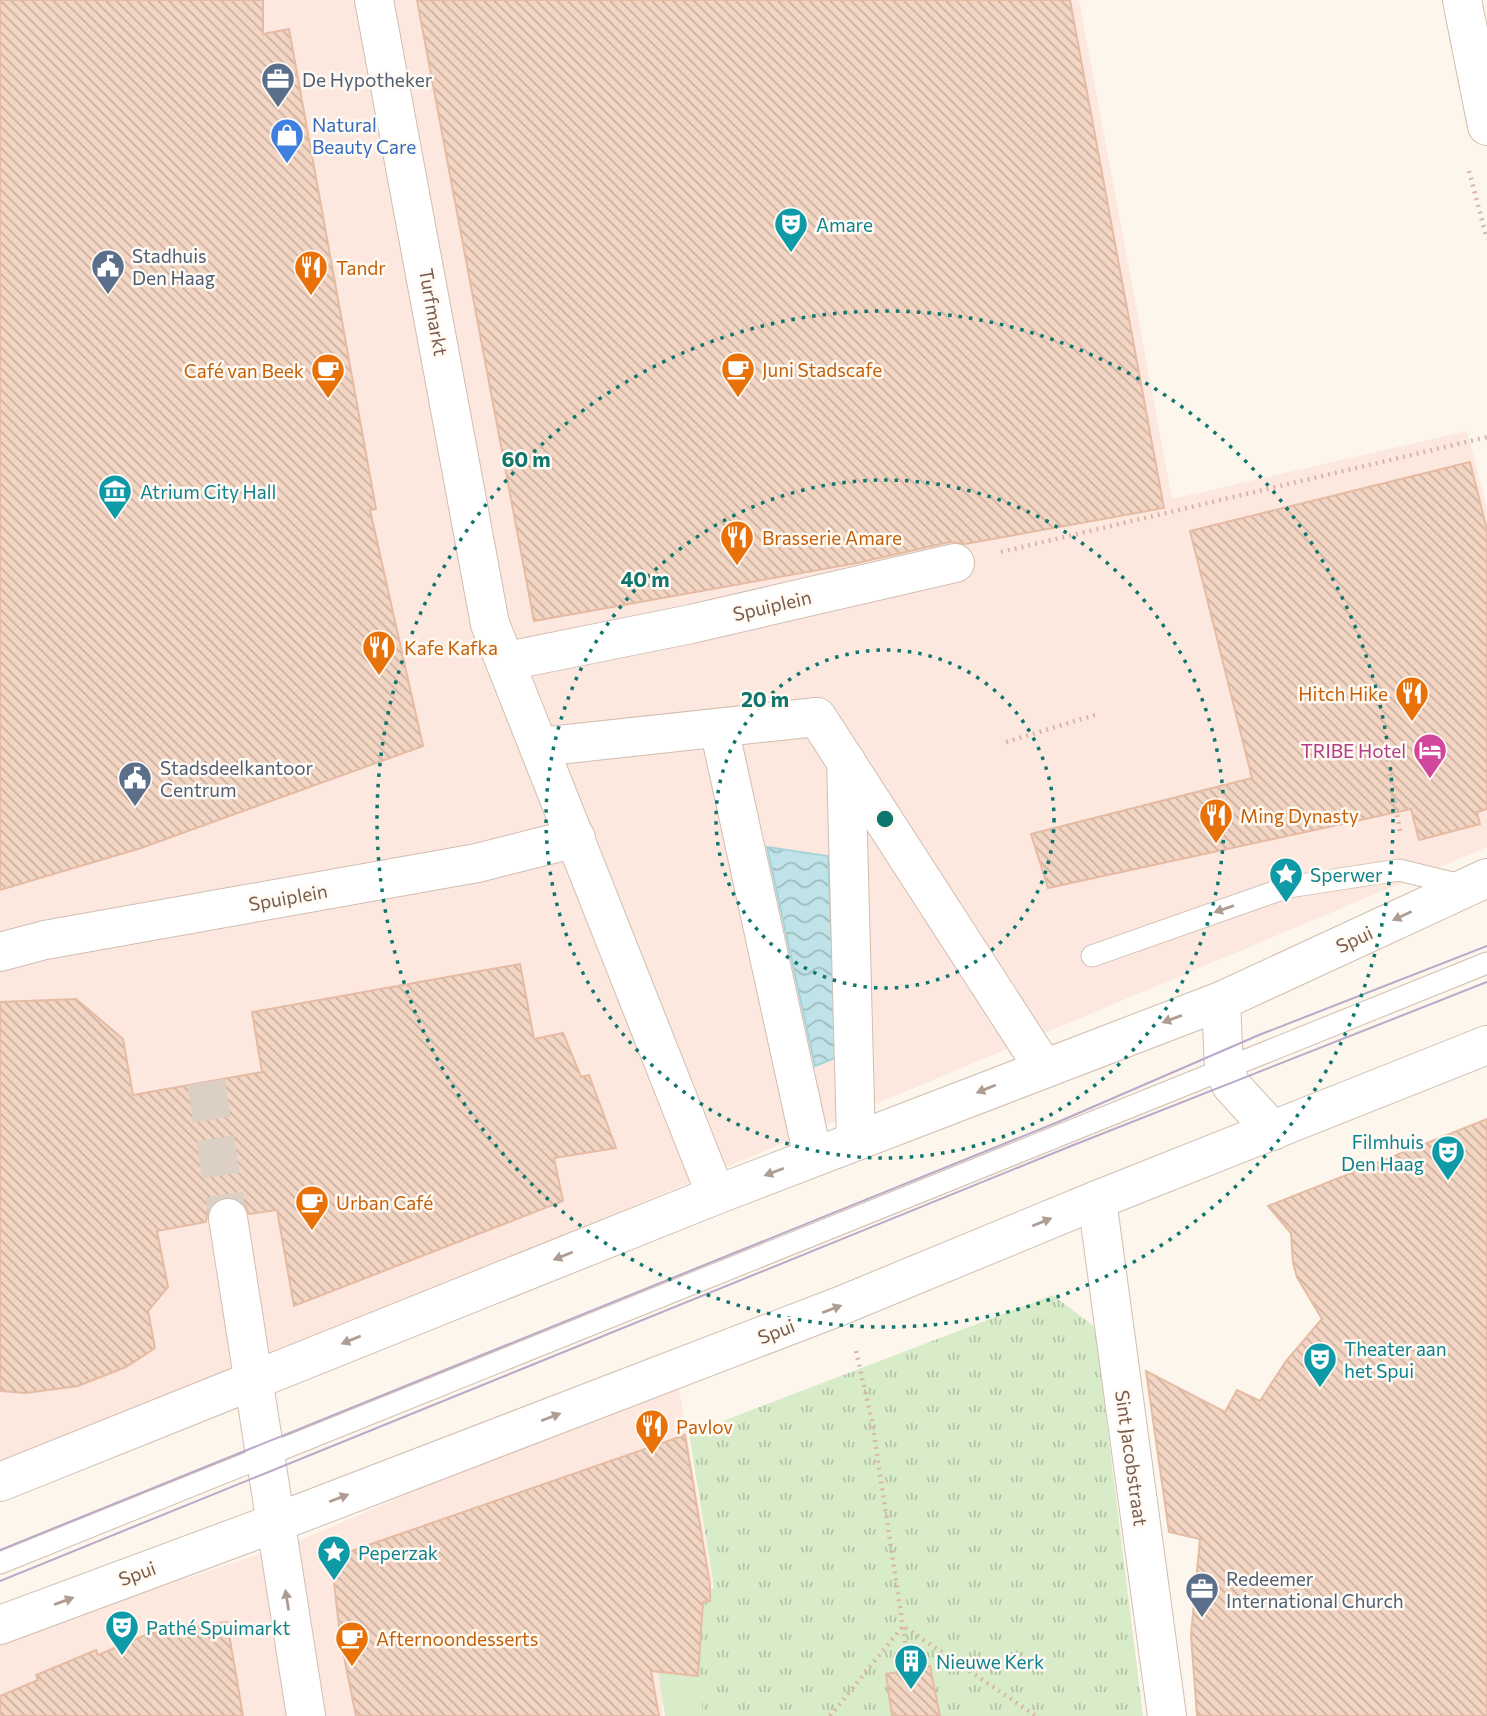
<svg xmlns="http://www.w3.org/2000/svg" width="1487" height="1716" viewBox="0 0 1487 1716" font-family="Commissioner,sans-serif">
<defs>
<pattern id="grass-tufts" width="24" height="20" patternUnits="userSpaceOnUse" patternTransform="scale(1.75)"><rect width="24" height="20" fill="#d8ecc9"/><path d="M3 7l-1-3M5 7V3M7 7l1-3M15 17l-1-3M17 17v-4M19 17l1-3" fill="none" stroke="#b4c2a5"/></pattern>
<pattern id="water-waves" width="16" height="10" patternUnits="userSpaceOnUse" patternTransform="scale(1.75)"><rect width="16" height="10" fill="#bfe3e8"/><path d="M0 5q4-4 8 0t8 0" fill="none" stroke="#a0bbbe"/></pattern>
<pattern id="building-back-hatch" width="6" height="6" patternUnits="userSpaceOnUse" patternTransform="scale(1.75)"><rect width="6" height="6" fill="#f3d5c3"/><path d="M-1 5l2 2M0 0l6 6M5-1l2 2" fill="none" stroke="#cab0a1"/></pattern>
</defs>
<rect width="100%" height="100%" fill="#fdf6ec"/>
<!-- commercial -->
<g fill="#fde8e0">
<polygon points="0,0 1079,0 1172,499 1467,431 1487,507 1487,847 163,1404 0,1466"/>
<polygon points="677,1377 713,1585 647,1598 661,1679 663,1716 0,1716 0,1640 296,1542"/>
</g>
<!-- grass -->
<polygon fill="url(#grass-tufts)" points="1053,1295 1095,1327 1143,1716 703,1716 688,1593 714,1588 689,1434"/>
<!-- garden -->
<polygon fill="#d8ecc9" points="688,1593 703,1716 665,1716 647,1600"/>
<!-- water -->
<polygon fill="url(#water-waves)" stroke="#a5d3da" stroke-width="2" points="767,847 828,856 837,1057 815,1066"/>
<!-- building -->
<g fill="url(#building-back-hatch)" stroke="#e6bba3" stroke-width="2">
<polygon points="0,0 263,0 263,34 289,29 376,509 370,510 423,746 141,848 0,890"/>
<polygon points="417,0 1070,0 1164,508 965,544 950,542 857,563 534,621"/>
<polygon points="1470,462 1487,530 1487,809 1477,812 1480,824 1419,840 1411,809 1048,888 1031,834 1252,778 1190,531"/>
<polygon points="520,964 534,1039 563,1033 581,1077 589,1075 616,1148 554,1158 563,1201 294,1306 277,1210 249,1214 245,1205 236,1198 224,1197 215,1201 208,1210 206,1222 157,1231 168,1287 148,1311 155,1348 126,1367 78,1386 26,1393 0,1391 0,1002 76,999 123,1039 133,1095 262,1072 252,1012"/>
<polygon points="1487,1119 1487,1716 1197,1716 1191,1635 1200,1539 1169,1532 1146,1371 1225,1412 1237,1390 1260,1401 1286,1361 1322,1319 1297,1277 1293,1263 1291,1233 1268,1206"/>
<polygon points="685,1435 710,1585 710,1601 703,1602 698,1676 651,1671 659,1716 356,1716 341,1642 331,1558"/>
<polygon points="227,1622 243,1716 0,1716 0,1696 38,1680 36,1675 96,1650 98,1655 148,1634"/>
<polygon points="930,1666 940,1716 892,1716 886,1674"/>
</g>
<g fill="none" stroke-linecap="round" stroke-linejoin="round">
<!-- street-tunnel -->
<polyline stroke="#dcd0c4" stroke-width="38" stroke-dasharray="38 19" stroke-linecap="butt" points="206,1082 228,1218"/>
<!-- lane casing -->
<g stroke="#d1beb0" stroke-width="23">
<g id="lane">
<polyline points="1092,956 1288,887 1399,870 1465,886"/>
<polyline points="0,1563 1487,963"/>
</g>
</g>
<!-- street casing -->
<g stroke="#d1beb0" stroke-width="40">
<g id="street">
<polyline points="374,0 490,624 716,1195"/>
<polyline points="1462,0 1487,126"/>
<polyline points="507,661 691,624 955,563"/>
<polyline points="719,728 813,1157"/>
<polyline points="540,747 817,717 1043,1067"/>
<polyline points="846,761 856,1141"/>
<polyline points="0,952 45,940 477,863 576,838"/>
<polyline points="1221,1001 1224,1068 1231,1085 1273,1131"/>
<polyline points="1097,1200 1167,1716"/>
<polyline points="228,1218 306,1716"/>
<polyline points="0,1482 716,1195 1221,1001 1487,878"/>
<polyline points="0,1625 275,1523 840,1306 1097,1200 1487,1045"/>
</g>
</g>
<!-- path -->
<g stroke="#d9b8a5" stroke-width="4.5" stroke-dasharray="2 5" stroke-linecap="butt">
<polyline points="1469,171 1487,239"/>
<polyline points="1001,552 1487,437"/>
<polyline points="1006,742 1095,715"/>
<polyline points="1387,760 1400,831"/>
<polyline points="856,1351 872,1421 910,1674"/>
<polyline points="830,1716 903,1626 1036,1716"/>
</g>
<!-- lane -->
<use href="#lane" stroke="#fff" stroke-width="21"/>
<!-- street -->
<use href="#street" stroke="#fff" stroke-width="38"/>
<!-- tram -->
<g stroke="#b9a8c9" stroke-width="2">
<polyline points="0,1550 1058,1122 1259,1035 1487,946"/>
<polyline points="0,1581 1071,1146 1487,982"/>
</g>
</g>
<!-- one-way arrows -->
<defs><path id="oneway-solid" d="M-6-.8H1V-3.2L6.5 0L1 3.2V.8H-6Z" transform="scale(1.75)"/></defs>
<g fill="#af9d94">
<use href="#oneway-solid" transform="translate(1224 909) rotate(161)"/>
<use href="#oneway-solid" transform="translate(1402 916) rotate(155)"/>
<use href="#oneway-solid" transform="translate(1172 1019) rotate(160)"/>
<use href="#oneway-solid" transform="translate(986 1089) rotate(158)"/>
<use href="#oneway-solid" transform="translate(774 1172) rotate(159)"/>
<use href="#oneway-solid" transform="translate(1042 1222) rotate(-22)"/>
<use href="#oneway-solid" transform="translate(563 1256) rotate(158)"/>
<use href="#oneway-solid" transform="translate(832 1309) rotate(-21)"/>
<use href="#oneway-solid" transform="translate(351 1340) rotate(158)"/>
<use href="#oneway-solid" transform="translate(551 1417) rotate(-21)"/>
<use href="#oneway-solid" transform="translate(339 1498) rotate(-21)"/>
<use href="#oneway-solid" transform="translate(287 1600) rotate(-99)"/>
<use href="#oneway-solid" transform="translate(64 1601) rotate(-20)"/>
</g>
<!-- distance rings -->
<g fill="none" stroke="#0f766e" stroke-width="3.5" stroke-dasharray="3.5 7">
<circle cx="885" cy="819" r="169"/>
<circle cx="885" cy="819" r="339"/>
<circle cx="885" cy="819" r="508"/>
</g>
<!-- icons -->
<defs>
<g id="office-pin" transform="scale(1.75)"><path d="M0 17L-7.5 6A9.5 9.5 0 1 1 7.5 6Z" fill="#5c6f8a" stroke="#fffaf3"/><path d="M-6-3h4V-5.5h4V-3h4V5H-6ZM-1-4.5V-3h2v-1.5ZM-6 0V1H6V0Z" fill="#fff"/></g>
<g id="shop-pin" transform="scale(1.75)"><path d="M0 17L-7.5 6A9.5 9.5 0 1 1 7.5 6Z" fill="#3f7fe0" stroke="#fffaf3"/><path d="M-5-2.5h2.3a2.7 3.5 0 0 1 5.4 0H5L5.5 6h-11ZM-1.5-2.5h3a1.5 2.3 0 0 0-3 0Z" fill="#fff"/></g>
<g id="theatre-pin" transform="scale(1.75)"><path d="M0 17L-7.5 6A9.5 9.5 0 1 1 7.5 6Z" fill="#0f9aa8" stroke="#fffaf3"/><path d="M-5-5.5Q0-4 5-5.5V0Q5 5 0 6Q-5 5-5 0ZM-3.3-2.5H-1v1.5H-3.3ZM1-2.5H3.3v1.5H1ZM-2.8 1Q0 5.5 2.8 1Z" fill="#fff"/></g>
<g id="civic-pin" transform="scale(1.75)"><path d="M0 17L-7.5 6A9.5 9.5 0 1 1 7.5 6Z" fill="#5c6f8a" stroke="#fffaf3"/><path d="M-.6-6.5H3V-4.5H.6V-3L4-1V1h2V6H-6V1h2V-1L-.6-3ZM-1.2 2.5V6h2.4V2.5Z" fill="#fff"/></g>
<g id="restaurant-pin" transform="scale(1.75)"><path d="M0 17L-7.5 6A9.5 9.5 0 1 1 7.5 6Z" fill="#e8710a" stroke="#fffaf3"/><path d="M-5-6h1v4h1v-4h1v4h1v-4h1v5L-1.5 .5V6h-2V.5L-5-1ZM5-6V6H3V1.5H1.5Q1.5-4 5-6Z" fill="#fff"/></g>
<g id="cafe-pin" transform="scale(1.75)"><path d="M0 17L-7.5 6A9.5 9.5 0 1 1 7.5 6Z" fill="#e8710a" stroke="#fffaf3"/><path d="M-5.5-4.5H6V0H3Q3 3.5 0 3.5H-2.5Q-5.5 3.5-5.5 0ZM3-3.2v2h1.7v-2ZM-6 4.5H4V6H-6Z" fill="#fff"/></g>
<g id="museum-pin" transform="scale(1.75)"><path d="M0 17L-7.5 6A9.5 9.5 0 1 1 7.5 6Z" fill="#0f9aa8" stroke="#fffaf3"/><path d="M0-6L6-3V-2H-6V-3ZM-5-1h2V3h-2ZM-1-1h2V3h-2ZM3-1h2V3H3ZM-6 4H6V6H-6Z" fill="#fff"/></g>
<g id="hotel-pin" transform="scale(1.75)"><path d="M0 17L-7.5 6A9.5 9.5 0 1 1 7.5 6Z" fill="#d1479c" stroke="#fffaf3"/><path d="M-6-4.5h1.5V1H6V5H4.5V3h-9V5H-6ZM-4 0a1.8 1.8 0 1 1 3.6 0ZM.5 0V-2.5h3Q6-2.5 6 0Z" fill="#fff"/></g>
<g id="sight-pin" transform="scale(1.75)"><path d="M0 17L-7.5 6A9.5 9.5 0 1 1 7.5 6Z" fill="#0f9aa8" stroke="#fffaf3"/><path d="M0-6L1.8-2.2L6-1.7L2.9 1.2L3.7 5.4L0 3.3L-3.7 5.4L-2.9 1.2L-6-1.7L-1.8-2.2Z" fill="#fff"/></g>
<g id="building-pin" transform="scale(1.75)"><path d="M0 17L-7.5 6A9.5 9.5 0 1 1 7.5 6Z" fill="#0f9aa8" stroke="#fffaf3"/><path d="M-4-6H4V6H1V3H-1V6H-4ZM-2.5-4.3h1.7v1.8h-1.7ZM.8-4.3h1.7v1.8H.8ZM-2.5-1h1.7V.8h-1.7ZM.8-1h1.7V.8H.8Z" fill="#fff"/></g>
</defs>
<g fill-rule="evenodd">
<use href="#office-pin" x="278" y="79"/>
<use href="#shop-pin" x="287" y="135"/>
<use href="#theatre-pin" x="791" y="224"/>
<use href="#civic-pin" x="108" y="266"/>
<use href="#restaurant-pin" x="311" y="267"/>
<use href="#cafe-pin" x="738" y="369"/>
<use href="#cafe-pin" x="328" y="370"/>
<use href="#museum-pin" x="115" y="491"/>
<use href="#restaurant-pin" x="737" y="537"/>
<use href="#restaurant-pin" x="379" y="647"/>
<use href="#restaurant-pin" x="1412" y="693"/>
<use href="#hotel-pin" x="1430" y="750"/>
<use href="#civic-pin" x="135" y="778"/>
<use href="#restaurant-pin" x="1216" y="815"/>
<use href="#sight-pin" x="1286" y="874"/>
<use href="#theatre-pin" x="1448" y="1152"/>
<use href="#cafe-pin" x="312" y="1202"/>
<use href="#theatre-pin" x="1320" y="1359"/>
<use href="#restaurant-pin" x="652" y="1426"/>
<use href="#sight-pin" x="334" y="1552"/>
<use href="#office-pin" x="1202" y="1589"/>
<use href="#theatre-pin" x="122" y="1627"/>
<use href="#cafe-pin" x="352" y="1638"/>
<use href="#building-pin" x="911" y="1661"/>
</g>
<g text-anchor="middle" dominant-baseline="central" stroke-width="5" stroke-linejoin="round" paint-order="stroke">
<!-- service labels -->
<g font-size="19" fill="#4e5e75" stroke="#fffaf3" text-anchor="start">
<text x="302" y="79">De Hypotheker</text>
<text x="132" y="255">Stadhuis<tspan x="132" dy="22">Den Haag</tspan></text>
<text x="160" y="767">Stadsdeelkantoor<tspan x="160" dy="22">Centrum</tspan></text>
<text x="1226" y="1578">Redeemer<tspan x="1226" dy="22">International Church</tspan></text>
</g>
<!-- shop labels -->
<g font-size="19" fill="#366cbe" stroke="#fffaf3" text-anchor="start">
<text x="312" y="124">Natural<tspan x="312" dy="22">Beauty Care</tspan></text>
</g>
<!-- culture labels -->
<g font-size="19" fill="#0d838f" stroke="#fffaf3" text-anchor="start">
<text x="816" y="224">Amare</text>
<text x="140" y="491">Atrium City Hall</text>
<text x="1310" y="874">Sperwer</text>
<text x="1424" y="1141" text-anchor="end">Filmhuis<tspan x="1424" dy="22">Den Haag</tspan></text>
<text x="1344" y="1348">Theater aan<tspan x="1344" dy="22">het Spui</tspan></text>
<text x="358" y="1552">Peperzak</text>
<text x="146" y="1627">Pathé Spuimarkt</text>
<text x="936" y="1661">Nieuwe Kerk</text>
</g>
<!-- food labels -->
<g font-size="19" fill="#c56008" stroke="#fffaf3" text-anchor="start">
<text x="336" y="267">Tandr</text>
<text x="762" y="369">Juni Stadscafe</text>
<text x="304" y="370" text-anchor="end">Café van Beek</text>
<text x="762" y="537">Brasserie Amare</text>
<text x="404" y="647">Kafe Kafka</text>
<text x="1388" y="693" text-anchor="end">Hitch Hike</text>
<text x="1240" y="815">Ming Dynasty</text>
<text x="336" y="1202">Urban Café</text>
<text x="676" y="1426">Pavlov</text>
<text x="376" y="1638">Afternoondesserts</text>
</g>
<!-- street labels -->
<g font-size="19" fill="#7a5c4d" stroke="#fffaf3">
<text transform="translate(434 312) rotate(80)">Turfmarkt</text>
<text transform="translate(772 605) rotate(-13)">Spuiplein</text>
<text transform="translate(288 897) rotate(-10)">Spuiplein</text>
<text transform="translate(1354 939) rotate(-25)">Spui</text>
<text transform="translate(776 1331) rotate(-21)">Spui</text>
<text transform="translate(1132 1458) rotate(82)">Sint Jacobstraat</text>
<text transform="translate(137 1573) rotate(-20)">Spui</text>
</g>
<!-- hotel labels -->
<g font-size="19" fill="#b23c85" stroke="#fffaf3" text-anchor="end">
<text x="1406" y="750">TRIBE Hotel</text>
</g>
</g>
<circle cx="885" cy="819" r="10" fill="#0f766e" stroke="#fffaf3" stroke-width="3.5"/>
<g font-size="21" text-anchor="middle" font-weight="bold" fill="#0f766e" stroke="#fffaf3" stroke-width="5" stroke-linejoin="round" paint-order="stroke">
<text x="526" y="467">60 m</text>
<text x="645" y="587">40 m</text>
<text x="765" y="707">20 m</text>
</g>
</svg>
